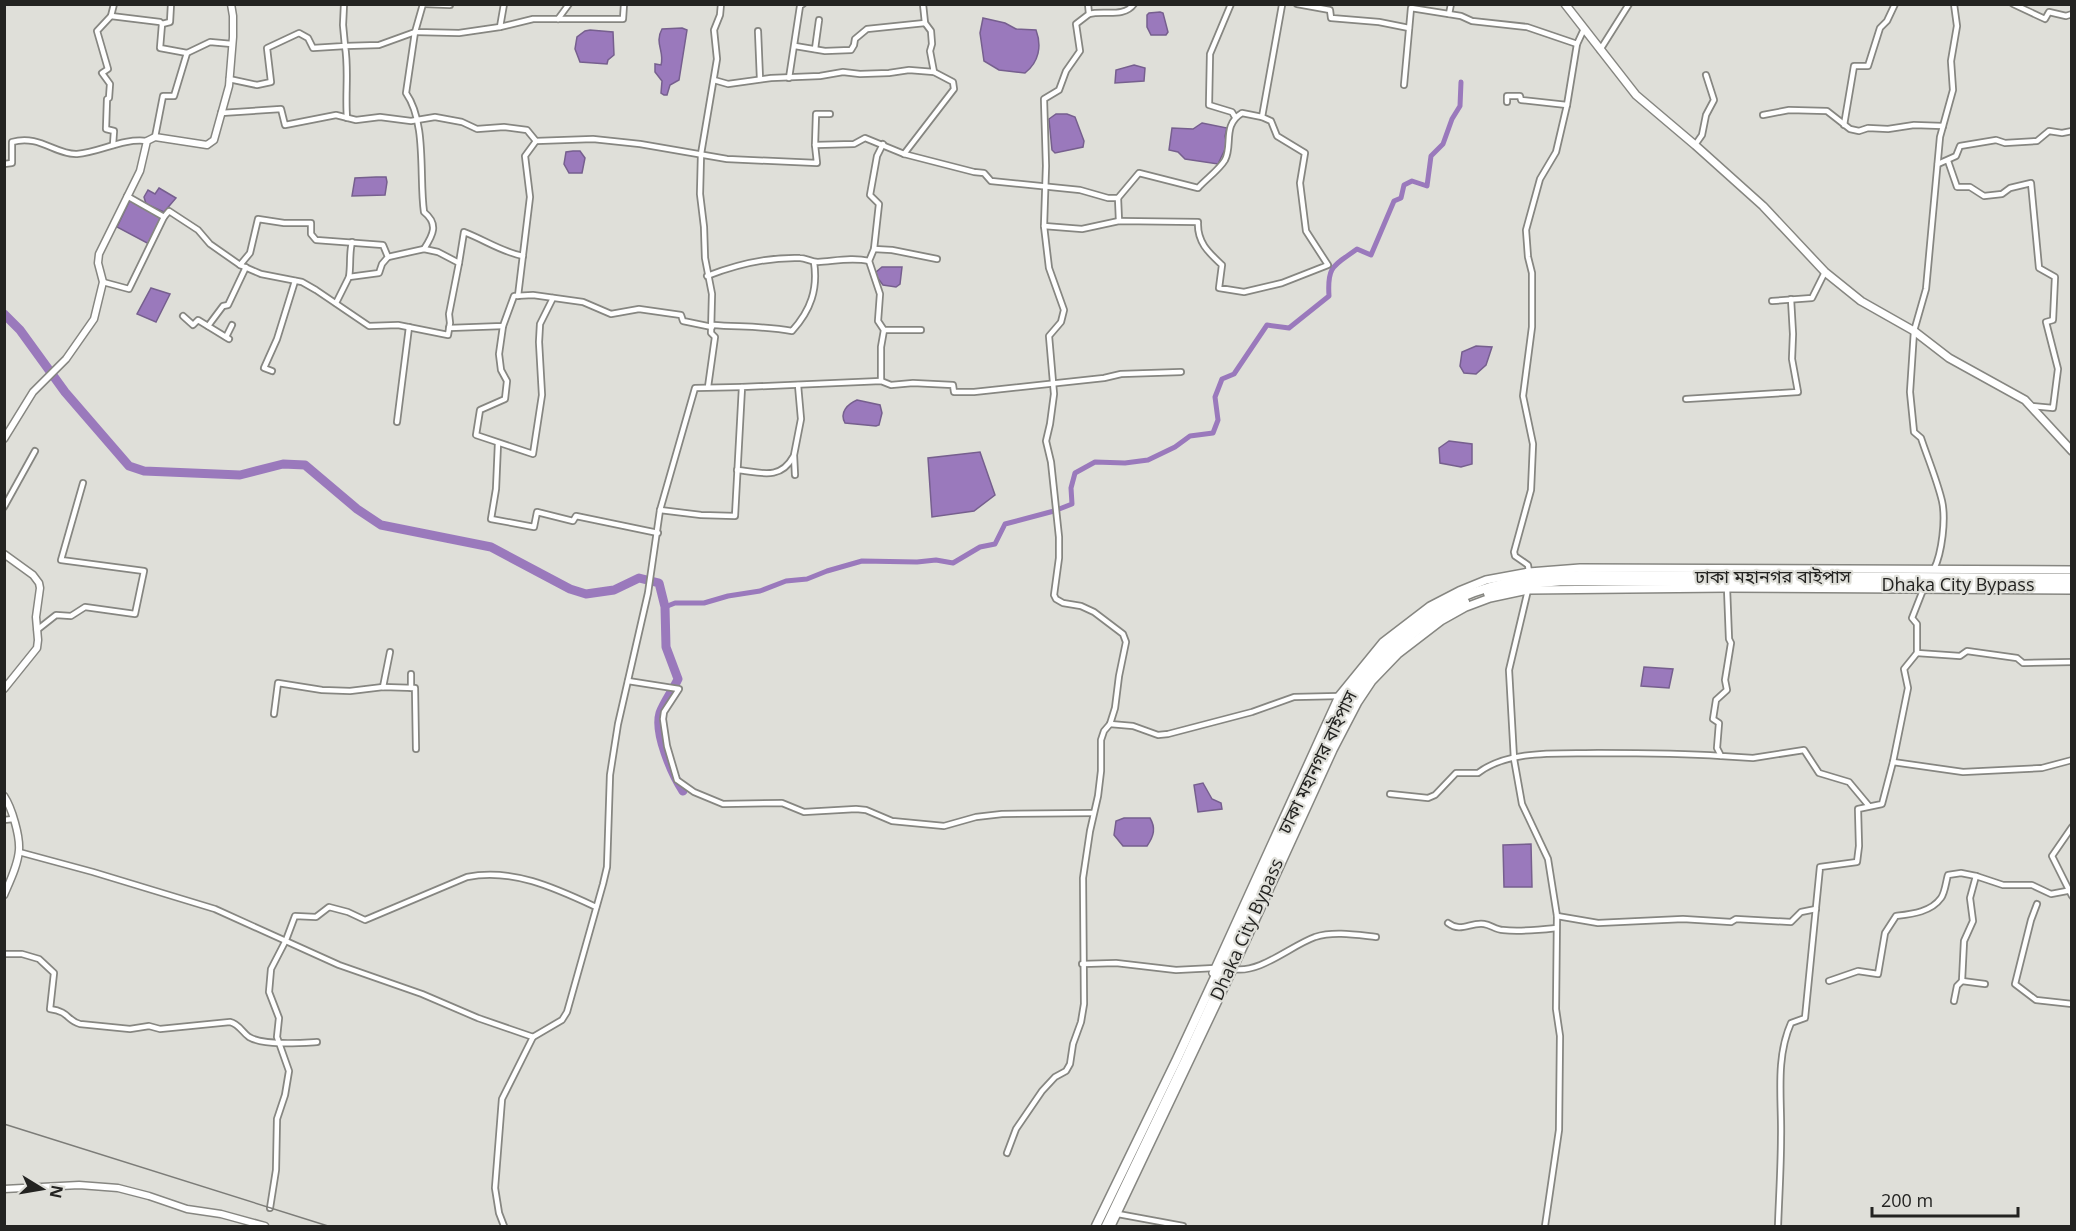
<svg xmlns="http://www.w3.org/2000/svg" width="2076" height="1231" viewBox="0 0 2076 1231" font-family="'Open Sans','Noto Sans Bengali',sans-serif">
<rect width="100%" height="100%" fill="#dfdfd9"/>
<!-- water -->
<g fill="#9a79bc" stroke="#765f8e" stroke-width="1.5">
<polygon points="1160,12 1163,13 1168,32 1166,35 1151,35 1147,27 1147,15 1149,13"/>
<path d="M983 18 1005 23 1016 29 1036 30C1042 46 1039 62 1025 73L999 70 984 61 980 33Z"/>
<path d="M682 28 687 30 679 80 670 85 667 95H664L661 93 662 81 655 72V64L661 65C665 52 654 43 662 29Z"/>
<polygon points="590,30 613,32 614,55 608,60 607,64 580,62 575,49 577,37 585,31"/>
<polygon points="1134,65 1145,68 1144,81 1115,83 1116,70"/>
<polygon points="1056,114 1067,114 1075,117 1084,141 1083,147 1055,153 1052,150 1049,119"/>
<polygon points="1202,123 1227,128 1225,136 1227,145 1218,164 1185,159 1178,152 1169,150 1172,128 1193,129"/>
<polygon points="573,151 580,151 585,158 582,173 569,173 564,164 566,152"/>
<polygon points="376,177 386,177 387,182 385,195 352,196 355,178"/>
<polygon points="159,188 176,198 164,212 146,204 144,197 148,190 155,194"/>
<polygon points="130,200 161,218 149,244 117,227"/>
<polygon points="882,267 902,267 900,284 896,287 883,285 877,277 876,272"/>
<polygon points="151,288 170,294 156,322 137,314"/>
<polygon points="1476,346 1492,347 1486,365 1476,374 1464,373 1460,366 1462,352"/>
<path d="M857 400 880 405 882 413 879 425 876 426 845 423C839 412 848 404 857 400Z"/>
<polygon points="1449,441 1472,444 1472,464 1461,467 1440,463 1439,448"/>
<polygon points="980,452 995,495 974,511 932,517 928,458"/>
<polygon points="1644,667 1673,669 1669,688 1641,686"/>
<polygon points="1203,783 1212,799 1221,803 1222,809 1198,812 1194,785"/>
<path d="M1124 818H1150C1156 828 1154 836 1147 846H1123L1114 835 1116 821Z"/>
<polygon points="1531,844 1532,887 1504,887 1503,845"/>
</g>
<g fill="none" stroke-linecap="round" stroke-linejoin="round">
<!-- canal -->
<g stroke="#9a79bc" stroke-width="5">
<path d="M659 583 665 607 666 647 678 679C673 690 664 702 660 713 654 733 672 774 683 791"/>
<path d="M665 607 675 603H704L728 596 760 591 786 581 807 579 827 571 862 561 917 562 936 560 953 563 980 547 995 544 1005 524 1054 511 1072 504 1071 488 1075 473 1095 462 1125 463 1148 460 1175 447 1190 436 1213 433 1218 420 1215 397 1222 379 1234 374 1267 325 1289 328 1329 296C1327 265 1334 266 1357 249L1371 255 1394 201 1401 198 1404 185 1412 181 1427 186 1431 156 1443 144 1452 119 1460 106 1461 82"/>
</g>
<!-- river -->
<path stroke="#9a79bc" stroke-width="9" d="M4 314 20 330 65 392 129 466 144 471 240 475 283 464 305 465 357 509 381 525 491 547 570 589 586 594 614 590 639 578 659 583 665 607 666 647 678 679C673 690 664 702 660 713 654 733 672 774 683 791"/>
<!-- minor casing -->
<g stroke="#868681" stroke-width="8">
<g id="minor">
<polyline points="423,4 415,32 459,33 500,27 504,4"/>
<polyline points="424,4 450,5"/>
<polyline points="1231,4 1210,54 1209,105 1232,112 1235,117"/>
<polyline points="1297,4 1330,10 1331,18 1379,22 1409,28"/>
<polyline points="2013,4 2045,19 2049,12 2066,16 2072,14"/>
<path d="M1089 14C1104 10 1124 18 1134 4"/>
<polyline points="1449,14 1451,4"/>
<polyline points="111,16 160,22 162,24 160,48 187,53"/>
<polyline points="558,19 569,4"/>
<polyline points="162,24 170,22 171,4"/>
<polyline points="500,27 533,19 623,19 624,4"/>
<polyline points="758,31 760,79"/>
<polyline points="795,46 825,51 851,50 854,45 855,39 867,29 925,23"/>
<polyline points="815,49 819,20"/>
<polyline points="1600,50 1629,4"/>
<polyline points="789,78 800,6 803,4"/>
<polyline points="229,79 257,85 271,82 267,48 299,33 308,38 313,48 345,46 343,25 344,4"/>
<polyline points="714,80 728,84 771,78 820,76 843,72 860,74 889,73 909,70 934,72 930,51 932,44 931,31 925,23 923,4"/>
<polyline points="1404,85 1411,8 1461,16 1472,21 1527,27 1577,44"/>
<polyline points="1507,102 1507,96 1520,96 1521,100 1567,105"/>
<polyline points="221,113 281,109 285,125 336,115 356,120 380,117 411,121 435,117 462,122 477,129 504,127 527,130 536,141 593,139 640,144 727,159 817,163 815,145"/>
<polyline points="830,114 816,114 815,145 854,144 865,138 904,154 974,172 984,173 991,181 1080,190 1108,198 1118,198 1119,221"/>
<polyline points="1763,115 1789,110 1827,111 1850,129 1859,131 1868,128 1888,129 1914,125 1943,126"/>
<polyline points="1844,125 1854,66 1868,66 1880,28 1887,21 1895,4"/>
<polyline points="155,137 163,96 174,96 187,53 210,42 232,44"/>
<polyline points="113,145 114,131 106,129 107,99 109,98 110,84 102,73 108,69 97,31 111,16 114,4"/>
<polyline points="1695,145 1702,135 1706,115 1714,100 1706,75"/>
<polyline points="904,154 954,89 953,82 934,72"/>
<polyline points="1948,161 1957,187 1970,187 1984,196 2002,194 2010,188 2031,183 2039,268 2055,277 2053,320 2046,322 2058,369 2053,408 2031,406"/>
<path d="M4 164 12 163V142C39 134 56 155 77 154 101 152 122 138 147 141"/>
<polyline points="1938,164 1956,156 1960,146 1996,140 2005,143 2037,141 2049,131 2062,133 2072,131"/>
<path d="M127 196 164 217 169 211 198 230 210 244 240 265 261 274 302 282 316 290 369 326 398 325 448 335 450 323 449 314 459 263 438 252 424 249C433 235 439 224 424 212 419 177 427 123 406 93L415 32 379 45 345 46C349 71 345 93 347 118"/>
<path d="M1118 198 1139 173 1198 188C1206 179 1219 170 1225 160 1233 145 1222 125 1242 113L1262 117"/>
<path d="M1044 226 1082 229 1119 221 1198 222C1197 242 1208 252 1222 265L1219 288 1244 292 1282 283 1328 265 1306 231 1300 183 1305 153 1277 136 1271 121 1262 117 1282 5"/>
<polyline points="874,249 892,250 937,259"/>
<polyline points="388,257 424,249"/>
<path d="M459 263 464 232C485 240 502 252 523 256"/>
<polyline points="240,265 250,253 258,219 284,223 311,223 311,234 316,240 383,245 388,257 382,264 379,273 349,277 336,303"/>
<path d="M707 276C738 264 767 257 800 258 806 258 811 262 818 262 835 261 852 257 869 261"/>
<path d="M349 277C351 265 349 254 352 242"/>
<polyline points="103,282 129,289 164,217"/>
<polyline points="518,296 530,197 525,156 536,141"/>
<polyline points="1772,301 1812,298 1825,272"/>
<polyline points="183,316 193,325 198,320 229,339"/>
<path d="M713 325C739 327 766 326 792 331 811 310 818 289 814 262"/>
<polyline points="208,326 223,306 228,305 246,267"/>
<polyline points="503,326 499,354 501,370 507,381 505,399 480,410 476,435 533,454 542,395 539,342 540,324 553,298"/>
<polyline points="449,328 503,326 514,296 533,295 583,302 611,314 639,309 681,315 683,321 712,327"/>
<polyline points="884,330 921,330"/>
<polyline points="226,337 232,325"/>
<polyline points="272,371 264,368 277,339 295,281"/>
<polyline points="881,381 881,347 884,330 878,321 880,294 869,261 874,249 879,204 870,195 877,156 883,144"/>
<polyline points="708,387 715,337 711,333 712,294 705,258 704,227 700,194 701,154 717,59 714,30 720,15 721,4"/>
<polyline points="1686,399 1798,392 1792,359 1793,334 1791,299"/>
<polyline points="397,422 409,327"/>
<polyline points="498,443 496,489 491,519 534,527 537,512 573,521 576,516 658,533"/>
<path d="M737 470C759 472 780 481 793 457"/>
<polyline points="795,475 794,455 801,419 798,385"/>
<polyline points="4,507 35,451"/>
<polyline points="660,510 701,515 735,516 742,387 881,381 891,385 913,383 953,385 954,392 974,392 1104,378 1121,374 1181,372"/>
<path d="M1934 569C1942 553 1946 519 1942 501 1937 480 1928 459 1921 438L1914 432 1910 392 1914 331 1926 289 1940 137 1953 90 1951 61 1957 26 1954 4"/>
<polyline points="1529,572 1528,565 1515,556 1514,552 1531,490 1533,444 1523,396 1532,327 1532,273 1528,257 1526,230 1540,179 1556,152 1567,105 1577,44 1584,29"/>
<polyline points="1727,588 1729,639 1731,643 1725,680 1727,690 1716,700 1713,719 1719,723 1717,748 1721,756 1753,758 1804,750 1819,773 1849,782 1869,806"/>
<polyline points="1528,590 1509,670 1514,759 1522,804 1548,859 1557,916 1556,1009 1560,1036 1559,1130 1545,1226"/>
<polyline points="37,630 56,615 71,616 85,607 135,614 144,571 61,560 83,483"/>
<polyline points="1917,653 1960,656 1967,651 2017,658 2023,663 2072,662"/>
<polyline points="628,681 679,689 664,712 663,719 667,746 677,780 694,792 723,804 782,803 804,812 856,809 866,810 892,821 944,826 976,817 1002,814 1093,813"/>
<polyline points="383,687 390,652"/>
<polyline points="411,688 411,674"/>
<polyline points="274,714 278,683 322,690 350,691 383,687 415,688 416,749"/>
<polyline points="1110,724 1133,726 1158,735 1168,734 1252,712 1294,697 1339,696"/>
<polyline points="1893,762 1963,772 2042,768 2072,760"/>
<path d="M1390 794 1428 798 1435 795 1456 773H1478C1509 749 1561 754 1598 753 1639 753 1680 753 1721 756"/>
<polyline points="4,820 13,819"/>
<polyline points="2072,827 2052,856 2072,896"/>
<polyline points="19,852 93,872 215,909 339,965 422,994 478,1018 533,1037"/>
<polyline points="2037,904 2031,920 2015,984 2036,1000 2072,1004"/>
<polyline points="1557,916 1598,923 1683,919 1731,922 1736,919 1791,922 1801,912 1816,909"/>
<path d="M1448 923C1461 933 1470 922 1484 924 1491 925 1496 930 1503 930 1521 932 1538 930 1556 928"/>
<path d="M4 954H22L39 959 54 973 50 1009C70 1012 66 1020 80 1024L130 1029 149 1026 160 1029 230 1022C239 1024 242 1032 249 1037 264 1046 301 1043 317 1042"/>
<polyline points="1082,964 1116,963 1176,970 1215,968"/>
<path d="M1233 969C1260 974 1290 946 1315 937 1334 931 1357 935 1376 937"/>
<path d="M1829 981 1858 971 1878 974 1885 933 1896 916C1912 914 1931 912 1941 898 1945 893 1946 881 1948 875L1961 873 1976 876"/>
<polyline points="1962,981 1985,984"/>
<polyline points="1954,1001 1957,986 1962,981 1964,941 1973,921 1970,898 1976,876 2003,885 2032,885 2051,894 2072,890"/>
<polyline points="1007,1153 1016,1129 1042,1091 1055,1077 1066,1071 1070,1064 1073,1044 1081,1022 1084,1004 1083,878 1090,831 1098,796 1101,771 1101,740 1104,731 1110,724 1115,708 1119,676 1126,642 1123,634 1094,612 1081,606 1063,603 1056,599 1054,595 1059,558 1059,537 1051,462 1046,441 1050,424 1054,394 1049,336 1061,322 1064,310 1049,268 1044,226 1046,166 1044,99 1059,90 1066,71 1080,51 1076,24 1089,14 1088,4"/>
<path d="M270 1208 276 1170 277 1119 285 1095 289 1071 277 1037 279 1018 269 992 271 969 286 940 295 916 316 917 329 907 348 912 365 920 467 877C513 868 555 888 596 907"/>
<polyline points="1118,1214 1183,1226"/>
<polyline points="504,1226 499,1213 495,1188 502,1099 533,1037 562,1020 567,1012 603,884 607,867 610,775 618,724 648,593 660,510 695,388 742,387"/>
<path d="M1778 1226C1779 1197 1781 1167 1781 1138 1782 1100 1775 1059 1791 1023L1805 1018 1820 867 1857 862 1859 846 1858 809 1882 804 1893 762 1908 688 1904 669 1917 653V624L1912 618 1923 590"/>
</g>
</g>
<!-- tertiary casing -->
<g stroke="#868681" stroke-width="9">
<g id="tertiary">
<polyline points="4,439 33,392 66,359 94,319 103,282 98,263 99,254 140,171 147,141 155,137 207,145 214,140 229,86 233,37 233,16 231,4"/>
<polyline points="4,554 33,575 39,583 40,588 36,617 38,640 37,648 4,689"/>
<path d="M4 796C12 808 20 836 19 850 18 865 10 881 4 895"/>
<polyline points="4,1189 79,1185 118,1188 149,1196 187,1209 221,1214 265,1226"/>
</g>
</g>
<!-- secondary casing -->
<g stroke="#868681" stroke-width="10">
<g id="secondary">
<polyline points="1565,4 1636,95 1695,145 1763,206 1825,272 1861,301 1914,331 1949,358 2025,400 2072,451"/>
<polyline points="1213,973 1339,696 1383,642 1430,606 1459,591 1486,580 1529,572 1580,568 2072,570"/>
<polyline points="1111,1226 1233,969 1333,750 1358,702 1372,681 1398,654 1441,621 1466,607 1490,598 1528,590 1727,588 2072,590"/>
</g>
</g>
<!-- trunk casing -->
<g stroke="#868681" stroke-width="11">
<g id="trunk">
<polyline points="1488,593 1528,584 1563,581 2072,585"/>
<path d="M1096 1226 1177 1059 1324 742C1336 719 1346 695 1363 674 1419 603 1490 576 1580 575L2072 578"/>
<path d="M1106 1226 1185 1061 1329 746C1337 730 1345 713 1355 697 1382 656 1420 623 1465 602"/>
</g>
</g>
<!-- minor -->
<use href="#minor" stroke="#fff" stroke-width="4.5"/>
<!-- tertiary -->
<use href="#tertiary" stroke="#fff" stroke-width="6"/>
<!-- secondary -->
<use href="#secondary" stroke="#fff" stroke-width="7"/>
<!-- trunk -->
<use href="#trunk" stroke="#fff" stroke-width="8"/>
<!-- rail -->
<polyline stroke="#7c7c78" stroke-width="1.5" points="4,1124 328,1226"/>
</g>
<g text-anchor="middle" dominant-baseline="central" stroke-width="4.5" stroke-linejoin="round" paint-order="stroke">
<!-- street labels -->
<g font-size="18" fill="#232321" stroke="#dfdfd9">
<text x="1773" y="576">ঢাকা মহানগর বাইপাস</text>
<text x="1958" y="584">Dhaka City Bypass</text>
<text transform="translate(1317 762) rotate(-64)">ঢাকা মহানগর বাইপাস</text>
<text transform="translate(1246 929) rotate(-66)">Dhaka City Bypass</text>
</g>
</g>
<!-- border -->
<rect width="2076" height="1231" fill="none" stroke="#232321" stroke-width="12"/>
<!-- north arrow -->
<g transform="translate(42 1189) rotate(101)" stroke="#dfdfd9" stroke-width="4.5" paint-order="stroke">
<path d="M0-4.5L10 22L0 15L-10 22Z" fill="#232321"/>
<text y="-9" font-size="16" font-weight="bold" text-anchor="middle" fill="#232321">N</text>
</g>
<!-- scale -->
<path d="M1872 1207v9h146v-9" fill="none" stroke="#232321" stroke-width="3"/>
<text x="1881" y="1207" font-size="18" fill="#232321" stroke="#dfdfd9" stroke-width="4.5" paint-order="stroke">200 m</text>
</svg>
